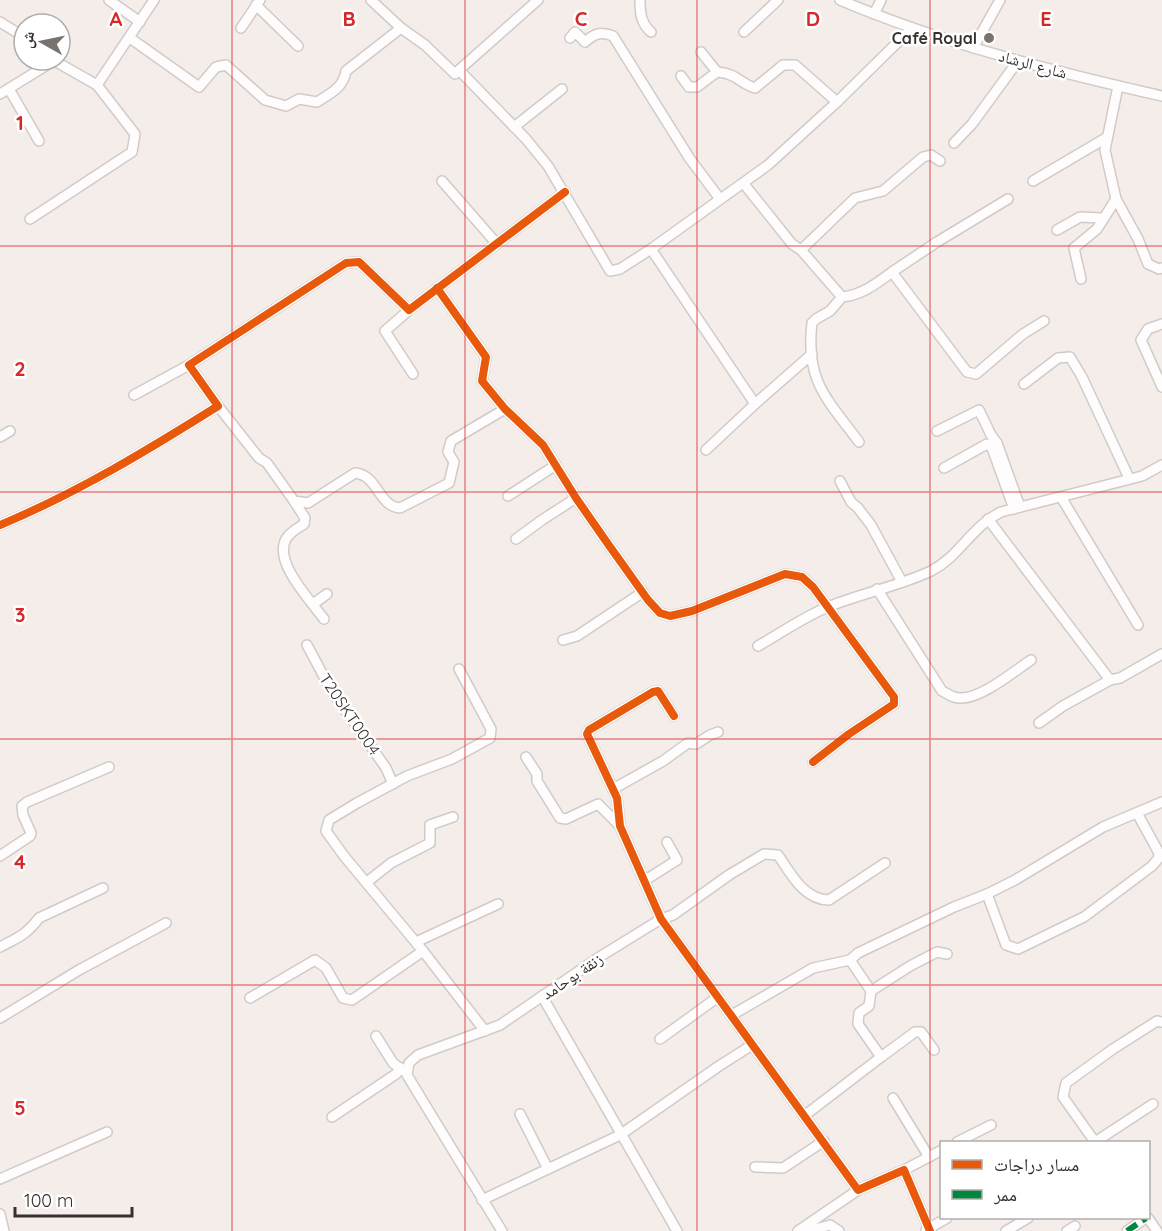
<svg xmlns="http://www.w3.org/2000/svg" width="1162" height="1231" viewBox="0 0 1162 1231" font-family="Quicksand,'Noto Naskh Arabic',sans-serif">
<rect width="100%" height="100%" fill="#f5edea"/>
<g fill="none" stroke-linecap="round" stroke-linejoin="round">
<!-- minor casing -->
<g stroke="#d1cbc8" stroke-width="12">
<g id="minor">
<polyline points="109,0 140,22"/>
<polyline points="371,0 401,28 425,45 455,74 459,70"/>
<polyline points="538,0 459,70 526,139 548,166 610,271 620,269 651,249 768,165 837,102 912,28"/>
<path d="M640 0C640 14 641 23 651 32"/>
<path d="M840 0C944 44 1052 71 1162 96"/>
<polyline points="256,5 298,46"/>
<polyline points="874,14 881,0"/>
<polyline points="0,22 24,37"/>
<polyline points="241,28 260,0"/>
<polyline points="744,32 778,0"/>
<path d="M130 38 199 87 216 67 226 65 265 100 286 106 299 99 317 102C331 93 343 88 346 71L401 28"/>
<path d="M570 38 575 32 585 42C594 34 600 31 613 36L690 159 720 199"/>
<polyline points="973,48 1000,0"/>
<polyline points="701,52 717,72"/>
<polyline points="53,60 97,85 154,0"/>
<path d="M681 76 689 87H697L717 72C739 74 738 83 755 88L783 65H795L837 102"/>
<polyline points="9,89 39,141"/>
<polyline points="0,94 47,65 51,60"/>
<polyline points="514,127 562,89"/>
<polyline points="954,143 972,124 1018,61"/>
<polyline points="442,181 497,244"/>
<polyline points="1033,181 1106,138"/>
<path d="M744 184 792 244 801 250 842 297 830 311 816 319 812 323C805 381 827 399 859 442"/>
<polyline points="1116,199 1138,239 1148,264 1159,269 1162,268"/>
<polyline points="30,219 132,152 135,134 97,85"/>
<polyline points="1057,230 1080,217 1102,218"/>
<polyline points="651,249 755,404 812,354"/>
<polyline points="801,250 855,198 883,191 923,157 931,155 940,161"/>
<polyline points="892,272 937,242 1008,199"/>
<polyline points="1081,279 1074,248 1097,229 1116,199 1105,150 1118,86"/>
<polyline points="437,288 486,357 482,381 505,409 543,445 576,498 608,544 648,600 660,613 670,616 692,611 785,574 802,577 813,587 894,697 894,704 849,734 813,762"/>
<path d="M842 297C862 295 876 284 892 272L967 372 976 374 1023 334 1044 321"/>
<polyline points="409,310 385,331 413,374"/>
<polyline points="1162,324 1148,329 1141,340 1162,387"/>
<polyline points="1024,384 1058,358 1070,357 1082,377 1129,478"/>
<polyline points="134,395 189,365"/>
<path d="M218 406 259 458 267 463 294 501 308 503 355 473C378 475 378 506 400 508L449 483 454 462 448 452 451 441 505 409"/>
<polyline points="937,431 979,410 991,435 997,443 1020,507"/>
<polyline points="0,437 10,431"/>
<polyline points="706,450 755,404"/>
<polyline points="944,468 987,444 992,448 1014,509"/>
<polyline points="840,481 851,502 858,508 871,525 902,582"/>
<polyline points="508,496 556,465"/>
<polyline points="1061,497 1138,625"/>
<path d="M294 501 305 518 304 524C298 528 290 532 286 539 273 562 311 601 324 619"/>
<polyline points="988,519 1110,680 1120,678 1162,654"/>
<path d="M0 525C77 493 148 450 218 406L189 365 346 263 359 262 409 310 565 192"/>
<polyline points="516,539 542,520 576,498"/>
<path d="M877 589 942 691C948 694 953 698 960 698 981 699 1013 672 1031 660"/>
<polyline points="313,604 327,594"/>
<polyline points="563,640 577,636 643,592"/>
<polyline points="307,645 331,690 386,768 393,784"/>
<path d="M758 646C781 633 805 616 830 606 863 593 899 586 931 571 960 556 971 527 1001 512L1142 476 1162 465"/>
<polyline points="459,669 491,729 490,738 452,759 407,776 357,803 329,820 326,831 344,856 423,951 485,1031"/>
<polyline points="674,716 658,691 653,692 589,730 587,734 617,798 620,826 661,919 858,1190 904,1170 930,1231"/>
<polyline points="1039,723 1063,706 1110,680"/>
<polyline points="526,757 537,774 537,781 560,818 566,819 598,804 620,826"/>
<polyline points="613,789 663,761 688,743 696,744 710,735 718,732"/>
<polyline points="0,856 30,836 31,833 23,815 22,806 27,802 109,767"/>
<polyline points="644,881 677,860 667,842"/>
<polyline points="367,882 391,863 430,843 430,825 453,817"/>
<polyline points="987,894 1006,945 1018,949 1084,917 1152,866 1158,859 1159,853 1137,813"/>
<polyline points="416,942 498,904"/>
<path d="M0 947C19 937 26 935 39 918L103 888"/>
<polyline points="871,991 910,966 937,952 947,954"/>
<polyline points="542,996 677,1231"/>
<polyline points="250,998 315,960 326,968 343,998 352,1000 423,951"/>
<polyline points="732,1015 813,968 850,960 858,953 954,907 987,894 1015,880 1103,827 1162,802"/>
<polyline points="0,1018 79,970 166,923"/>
<polyline points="376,1036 393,1063 404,1071"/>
<polyline points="660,1039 718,997"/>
<polyline points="881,1057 915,1032 921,1032 934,1050"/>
<polyline points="893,1098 929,1157"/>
<polyline points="520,1114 548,1169"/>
<polyline points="804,1116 881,1057 858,1024 859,1013 869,1006 871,991 850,960"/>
<polyline points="332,1117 396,1074 401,1068"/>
<polyline points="957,1142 991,1125"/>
<polyline points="1095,1142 1063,1097 1066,1083 1113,1049 1157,1021 1162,1022"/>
<polyline points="1095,1142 1153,1104"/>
<polyline points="755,1167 783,1168 824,1141"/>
<polyline points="904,1170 942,1150"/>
<polyline points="0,1179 107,1132"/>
<polyline points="482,1200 620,1135 719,1066 752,1045"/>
<polyline points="0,1214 4,1231"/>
<polyline points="1148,1218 1157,1231"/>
<polyline points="926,1230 947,1218"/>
<path d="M502 1231 407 1075 409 1063 418 1055 500 1025 601 956 661 919 673 915 729 875 764 854 778 855C791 874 804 900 829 900L885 863"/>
<polyline points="798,1231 858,1190"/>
<polyline points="808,1231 830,1225 839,1231"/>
<polyline points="1006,1231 1028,1218"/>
<polyline points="1067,1231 1075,1226"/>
<polyline points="1127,1231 1146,1218"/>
</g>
</g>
<!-- minor -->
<use href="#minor" stroke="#fefcfc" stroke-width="9"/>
<!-- quiet -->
<polyline stroke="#00873e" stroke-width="6" stroke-dasharray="12 6" stroke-linecap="butt" points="1127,1231 1146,1218"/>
<!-- cycleway casing -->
<g stroke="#fff" stroke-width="11">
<g id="cycleway">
<polyline points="437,288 486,357 482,381 505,409 543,445 576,498 608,544 648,600 660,613 670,616 692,611 785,574 802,577 813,587 894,697 894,704 849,734 813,762"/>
<path d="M0 525C77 493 148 450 218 406L189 365 346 263 359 262 409 310 565 192"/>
<polyline points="674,716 658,691 653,692 589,730 587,734 617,798 620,826 661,919 858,1190 904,1170 930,1231"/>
</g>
</g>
<!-- cycleway -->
<use href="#cycleway" stroke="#e8590c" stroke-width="8"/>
</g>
<!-- grid -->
<path fill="none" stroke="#d62828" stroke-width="1.5" stroke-opacity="0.55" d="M232 0V1231M465 0V1231M697 0V1231M930 0V1231M0 246H1162M0 492H1162M0 739H1162M0 985H1162"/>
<!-- markers -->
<circle fill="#797370" stroke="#fff" stroke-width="2" cx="989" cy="38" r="6"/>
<g text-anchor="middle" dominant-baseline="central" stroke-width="5" stroke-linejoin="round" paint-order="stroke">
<!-- poi labels -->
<g font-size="16" font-weight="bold" fill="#36312f" stroke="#fff" text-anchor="end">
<text x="977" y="38">Café Royal</text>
</g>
<!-- street labels -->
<g font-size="16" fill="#36312f" stroke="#fff">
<text transform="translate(1033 64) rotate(15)">شارع الرشاد</text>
<text transform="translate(350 714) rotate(56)">T20SKT0004</text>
<text transform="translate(572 976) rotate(-34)">زنقة بوحامد</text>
</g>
</g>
<g font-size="20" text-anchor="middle" font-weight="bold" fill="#d62828" stroke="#fff" stroke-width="5" stroke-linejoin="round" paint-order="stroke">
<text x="116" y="26">A</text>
<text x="349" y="26">B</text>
<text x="581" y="26">C</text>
<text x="813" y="26">D</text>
<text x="1046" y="26">E</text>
<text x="20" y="130">1</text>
<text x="20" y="376">2</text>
<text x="20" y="622">3</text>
<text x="20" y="869">4</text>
<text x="20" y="1115">5</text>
</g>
<!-- legend -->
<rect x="940" y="1141" width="210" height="78" fill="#ffffff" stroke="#afadac" stroke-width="1.5"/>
<rect x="952" y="1160" width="30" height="9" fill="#e8590c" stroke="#afadac" stroke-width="1.5"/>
<text x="994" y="1171" font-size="18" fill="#36312f">مسار دراجات</text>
<rect x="952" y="1190" width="30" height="9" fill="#00873e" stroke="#afadac" stroke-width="1.5"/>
<text x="994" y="1201" font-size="18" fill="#36312f">ممر</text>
<!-- north arrow -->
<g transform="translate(42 42) rotate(279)"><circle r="28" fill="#ffffff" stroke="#afadac" stroke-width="1.5"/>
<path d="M0-4.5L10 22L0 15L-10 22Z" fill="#797370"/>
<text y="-9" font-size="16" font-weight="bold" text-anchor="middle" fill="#36312f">ش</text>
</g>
<!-- scale -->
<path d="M15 1207v9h117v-9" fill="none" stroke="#36312f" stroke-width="3"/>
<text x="24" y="1207" font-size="18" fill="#36312f" stroke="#ffffff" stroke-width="4.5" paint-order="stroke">100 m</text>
</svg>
